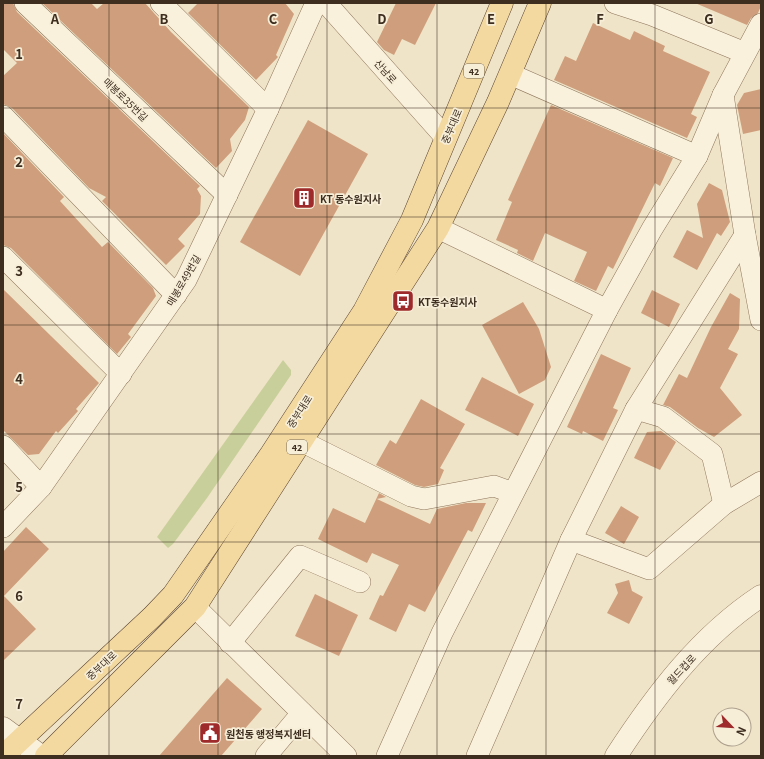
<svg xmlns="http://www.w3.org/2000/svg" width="764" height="759" viewBox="0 0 764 759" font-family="Georgia,'Noto Sans KR',serif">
<rect width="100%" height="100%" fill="#f0e4c8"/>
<!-- green -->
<polygon fill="#c9cf9b" points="283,360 291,370 291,375 207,498 173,544 168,548 157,537"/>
<!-- building -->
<g fill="#cf9f7d">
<polygon points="3,3 13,3 17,12 200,186 197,189 201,196 200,214 178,239 185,246 166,265 102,201 106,197 89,188 12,108 3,104 3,76 17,63 3,49"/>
<polygon points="42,3 91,3 97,9 104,3 145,3 171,32 249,107 245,120 230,139 232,151 216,168"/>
<polygon points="198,3 285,3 294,14 276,55 278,57 256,80 188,13"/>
<polygon points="396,3 436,3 415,45 402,39 394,55 384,50 377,42"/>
<polygon points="695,3 761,3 761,6 758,13 751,18 747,25"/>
<polygon points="593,23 630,40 634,31 665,46 663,51 710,72 691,114 697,117 687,138 554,80 565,56 576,61"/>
<polygon points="761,89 761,130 743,134 737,105 744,93"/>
<polygon points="551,105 673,158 660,186 655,183 613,269 608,266 596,291 574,281 587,252 545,233 533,261 517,253 518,250 496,240 512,202 508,200"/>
<polygon points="308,120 368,154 300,276 240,242"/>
<polygon points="3,133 64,197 60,201 102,247 108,242 153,288 156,296 128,334 131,337 117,354 11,248 3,245"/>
<polygon points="709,183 722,190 730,222 721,236 717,233 697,270 673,257 687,230 703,238 697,204"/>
<polygon points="3,289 99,383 76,409 78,411 58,433 56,431 39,454 28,455 3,430"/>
<polygon points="652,290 680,304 669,327 641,313"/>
<polygon points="730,293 740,299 739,329 728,349 738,354 720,388 742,415 714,437 698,428 670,407 663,405 679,374 687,378 711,327"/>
<polygon points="523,302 539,329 551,367 545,380 519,394 482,325"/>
<polygon points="601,354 631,368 613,408 618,410 603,441 583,431 582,434 567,427"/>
<polygon points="482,377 534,404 518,436 465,410"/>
<polygon points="421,399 465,424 440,468 444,470 438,484 424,487 415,485 376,465 390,440 396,444"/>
<polygon points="661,431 676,442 660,470 634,458 647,432"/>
<polygon points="379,493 386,497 377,499 430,524 437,509 466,503 486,503 472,532 468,530 425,612 409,604 396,632 369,619 380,595 383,596 399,565 372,553 367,563 318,539 333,508 365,523"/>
<polygon points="621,506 639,517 624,544 605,533"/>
<polygon points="26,527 49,549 4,596 36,629 3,661 3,552"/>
<polygon points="629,580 632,591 643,597 629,624 607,613 618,593 615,584"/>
<polygon points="315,594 358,615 339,656 295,636"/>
<polygon points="227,678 262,709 221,756 159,756"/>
</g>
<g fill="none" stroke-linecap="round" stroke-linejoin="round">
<!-- minor casing -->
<g stroke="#8d765c" stroke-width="22">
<g id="minor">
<polyline points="25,3 227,195"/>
<polyline points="161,3 268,109"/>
<polyline points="326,3 446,138"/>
<polyline points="615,3 652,15 745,53"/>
<polyline points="510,74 697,156"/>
<polyline points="723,95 745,235 761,320"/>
<polyline points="3,116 176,295"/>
<polyline points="438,228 607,310"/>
<polyline points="3,257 121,374"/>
<polyline points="636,409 663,417 712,454 724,504"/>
<polyline points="301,441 411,496 424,499 494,486 513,493"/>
<polyline points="3,446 41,487"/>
<polyline points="3,527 41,487 186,280 268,109 316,3"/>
<polyline points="571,540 649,569 724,504 761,482"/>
<polyline points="195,607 346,756"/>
<polyline points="230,643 300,556 360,582"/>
<polyline points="266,756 302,713"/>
<polyline points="387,756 442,633 607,310 652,229 697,156 723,95 761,24"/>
<polyline points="477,756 571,540 636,409 745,235"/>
</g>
</g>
<!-- tertiary casing -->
<g stroke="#8d765c" stroke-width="23">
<g id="tertiary">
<polyline points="3,728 41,756"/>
<path d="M616 756C655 696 700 636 761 596"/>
</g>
</g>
<!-- primary casing -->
<g stroke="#5b4430" stroke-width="23">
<g id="primary">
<polyline points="3,756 152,617 173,595 271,454 364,311 412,220 502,3"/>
<polyline points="46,756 195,607 438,228 498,102 540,3"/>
</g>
</g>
<!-- minor -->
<use href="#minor" stroke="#faf1dc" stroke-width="21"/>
<!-- tertiary -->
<use href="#tertiary" stroke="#faf1dc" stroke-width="22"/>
<!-- primary -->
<use href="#primary" stroke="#f3d9a0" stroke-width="22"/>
</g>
<!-- grid -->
<path fill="none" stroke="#3d2e20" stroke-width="1" stroke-opacity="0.55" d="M109 3V756M218 3V756M327 3V756M437 3V756M546 3V756M655 3V756M3 108H761M3 217H761M3 325H761M3 434H761M3 542H761M3 651H761"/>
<!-- icons -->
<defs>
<g id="building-square" transform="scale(1.15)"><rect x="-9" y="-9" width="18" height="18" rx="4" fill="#9e2a2b" stroke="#f7eed8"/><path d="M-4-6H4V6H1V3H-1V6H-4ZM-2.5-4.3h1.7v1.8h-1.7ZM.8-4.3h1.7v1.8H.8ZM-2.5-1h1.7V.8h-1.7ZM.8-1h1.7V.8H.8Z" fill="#fff"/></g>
<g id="bus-square" transform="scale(1.15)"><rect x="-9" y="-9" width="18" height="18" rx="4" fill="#9e2a2b" stroke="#f7eed8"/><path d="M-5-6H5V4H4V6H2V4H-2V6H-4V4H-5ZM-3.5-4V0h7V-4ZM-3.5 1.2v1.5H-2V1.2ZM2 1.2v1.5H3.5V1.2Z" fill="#fff"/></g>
<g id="civic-square" transform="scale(1.15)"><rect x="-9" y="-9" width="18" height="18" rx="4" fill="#9e2a2b" stroke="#f7eed8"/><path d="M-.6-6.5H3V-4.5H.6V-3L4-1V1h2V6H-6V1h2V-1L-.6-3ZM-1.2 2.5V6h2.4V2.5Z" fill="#fff"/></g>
</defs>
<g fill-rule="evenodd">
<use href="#building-square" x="304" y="198"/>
<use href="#bus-square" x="403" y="301"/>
<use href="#civic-square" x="210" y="733"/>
</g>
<g text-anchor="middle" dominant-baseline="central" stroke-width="3.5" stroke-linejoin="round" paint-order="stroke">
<!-- shield labels -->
<g fill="#f7eed8" stroke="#756857" stroke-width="1">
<rect x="464" y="64" width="20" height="14" rx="3"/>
<rect x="287" y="440" width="20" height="14" rx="3"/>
</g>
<g font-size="9" font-weight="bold" fill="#3d2e20">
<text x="474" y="71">42</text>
<text x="297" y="447">42</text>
</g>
<!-- street labels -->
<g font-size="10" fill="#3d2e20" stroke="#f7eed8">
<text transform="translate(386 71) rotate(48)">산남로</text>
<text transform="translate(126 99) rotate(44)">매봉로35번길</text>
<text transform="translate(451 126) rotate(-67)">중부대로</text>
<text transform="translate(183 280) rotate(-60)">매봉로49번길</text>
<text transform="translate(299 411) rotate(-57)">중부대로</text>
<text transform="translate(101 665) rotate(-43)">중부대로</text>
<text transform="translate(681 669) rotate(-47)">월드컵로</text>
</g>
<!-- poi labels -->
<g font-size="10" font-weight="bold" fill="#3d2e20" stroke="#f7eed8" text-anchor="start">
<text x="320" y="198">KT 동수원지사</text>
<text x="418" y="301">KT동수원지사</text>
<text x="226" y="733">원천동 행정복지센터</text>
</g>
</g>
<g font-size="13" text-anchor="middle" font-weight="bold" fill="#3d2e20" stroke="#f7eed8" stroke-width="3.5" stroke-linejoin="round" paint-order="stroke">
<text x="55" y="24">A</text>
<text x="164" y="24">B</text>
<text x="273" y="24">C</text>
<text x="382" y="24">D</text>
<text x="491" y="24">E</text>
<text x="600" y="24">F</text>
<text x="709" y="24">G</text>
<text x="19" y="59">1</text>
<text x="19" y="167">2</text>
<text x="19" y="276">3</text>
<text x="19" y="384">4</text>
<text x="19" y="492">5</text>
<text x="19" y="601">6</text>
<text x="19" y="709">7</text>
</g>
<!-- border -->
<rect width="764" height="759" fill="none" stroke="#3d2e20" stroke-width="8"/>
<!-- north arrow -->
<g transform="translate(732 727) rotate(115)"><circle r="19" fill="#f7eed8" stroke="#ada18e"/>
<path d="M0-3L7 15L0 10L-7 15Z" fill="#9e2a2b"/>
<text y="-6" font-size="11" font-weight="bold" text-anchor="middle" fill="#3d2e20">N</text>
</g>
</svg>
